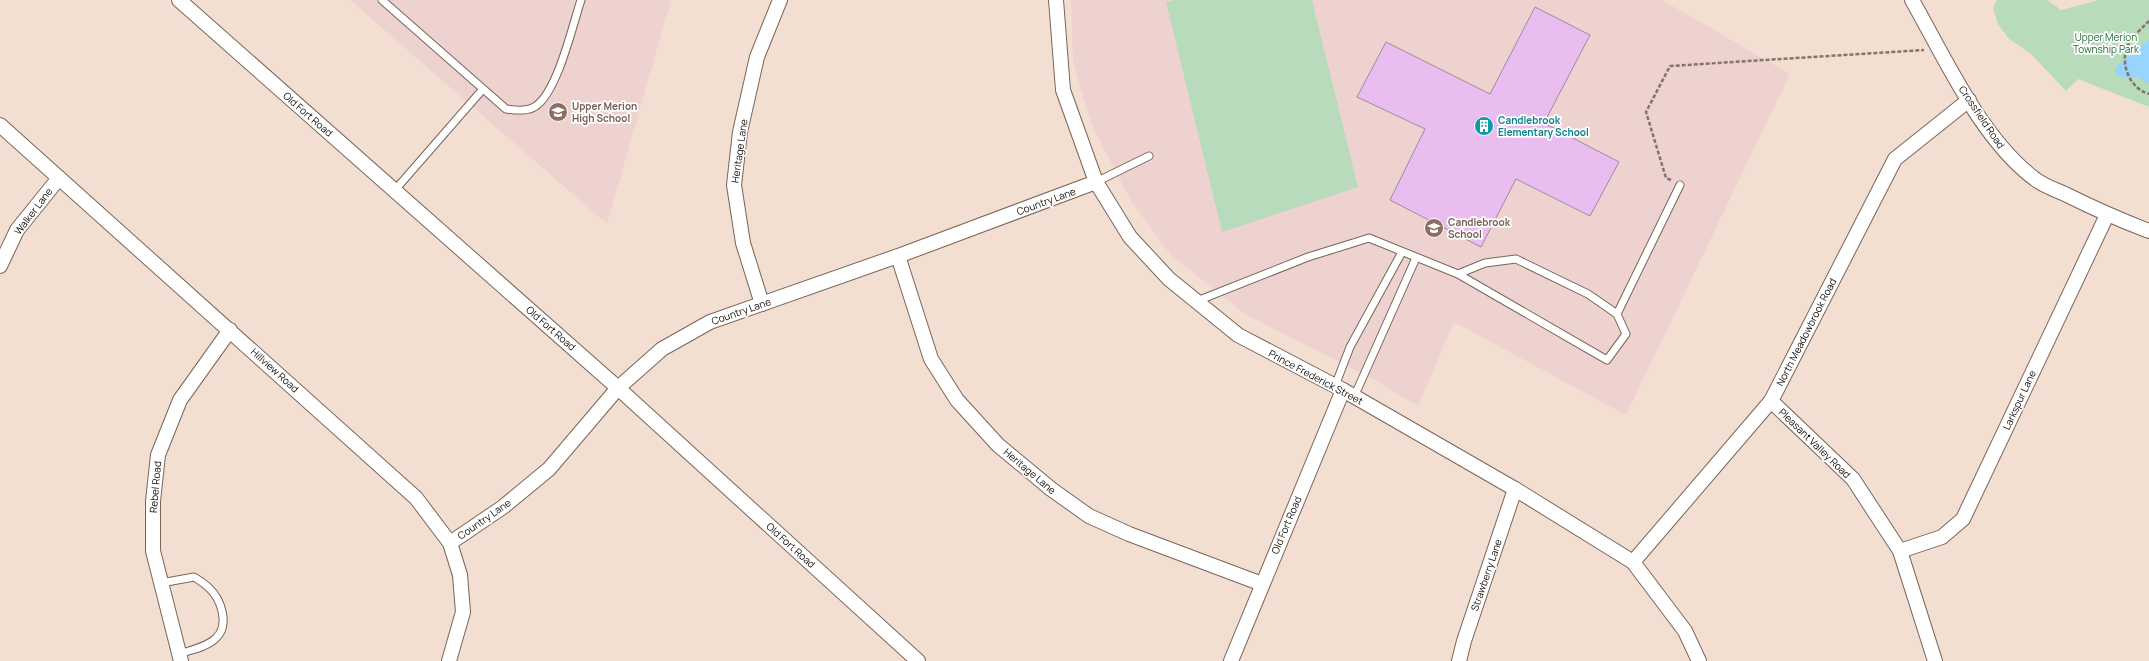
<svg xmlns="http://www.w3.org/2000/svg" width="2149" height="661" viewBox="0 0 2149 661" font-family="Manrope,sans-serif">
<rect width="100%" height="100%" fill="#f3dfd1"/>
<!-- education -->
<g fill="#edd2d0">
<polygon points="350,0 671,0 607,224"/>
<polygon points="1071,0 1662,0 1790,74 1626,415 1454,322 1418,406 1375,380 1245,314 1170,254 1132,203 1091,123 1073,62"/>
</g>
<!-- green -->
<g fill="#b8dbbc">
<polygon points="1175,0 1312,0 1358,187 1222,232 1166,2"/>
<polygon points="1997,0 2047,0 2061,10 2099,0 2149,0 2149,107 2078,79 2066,91 2030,53 2009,39 1998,24 1993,8"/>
</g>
<!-- water -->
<polygon fill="#97d4fe" points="2149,40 2149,84 2138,77 2122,77 2116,75 2115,70 2118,65"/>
<!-- building -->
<polygon fill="#eabdf1" stroke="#9a8c9c" points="1535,7 1590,35 1544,123 1619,162 1590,216 1516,179 1481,247 1390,200 1425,129 1357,97 1386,42 1490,94"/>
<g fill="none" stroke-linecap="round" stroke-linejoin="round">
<!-- lane casing -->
<g stroke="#78665a" stroke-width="9">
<g id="lane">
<path d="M382 0 506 109C515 110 527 112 536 106 558 90 572 27 581 0"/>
<polyline points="1096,182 1149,156"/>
<polyline points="395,190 483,89"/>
<polyline points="1197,301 1308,257 1369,238 1458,274 1607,360 1626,334 1617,314 1588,294 1516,259 1485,263 1458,274"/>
<polyline points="1617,314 1680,185"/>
<polyline points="1335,386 1350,347 1402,252"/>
<polyline points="1354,397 1416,258"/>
<path d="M161 583 194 577C199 580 205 584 209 588 221 599 230 625 216 638 207 647 191 650 179 654"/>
</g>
</g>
<!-- street casing -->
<g stroke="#78665a" stroke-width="16">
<g id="street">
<polyline points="179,0 618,388 918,661"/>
<polyline points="1056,0 1063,90 1096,182 1130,237 1169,279 1238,335 1343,390 1515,489 1633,562 1685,631 1699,661"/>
<path d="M1912 0C1945 58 1981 139 2035 179 2044 186 2056 190 2065 194 2093 208 2120 220 2149 231"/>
<polyline points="0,125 416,498 450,543 460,575 463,612 449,661"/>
<polyline points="898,256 931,359 957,400 998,445 1051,489 1089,516 1129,534 1262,584"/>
<polyline points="0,266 17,230 59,178"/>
<polyline points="762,304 743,243 734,185 740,132 757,57 780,0"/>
<polyline points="1771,401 1853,479 1900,551 1935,661"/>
<polyline points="450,543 503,507 549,469 618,388 662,349 710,322 898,256 1096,182"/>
<polyline points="1900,551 1942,537 1963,519 2107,215"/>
<polyline points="1633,562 1771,401 1895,159 1969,100"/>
<polyline points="181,661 153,551 153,501 158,455 180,400 230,330"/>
<polyline points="1231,661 1343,390"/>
<polyline points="1459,661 1464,641 1515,489"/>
</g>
</g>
<!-- path -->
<g stroke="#82756c" stroke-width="2.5" stroke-dasharray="4 2" stroke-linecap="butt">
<path d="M2149 21C2142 28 2133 36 2128 45 2119 63 2130 89 2149 94"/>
<polyline points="1671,180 1666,178 1646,112 1670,66 1924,50"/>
</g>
<!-- lane -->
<use href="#lane" stroke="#fff" stroke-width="7"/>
<!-- street -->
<use href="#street" stroke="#fff" stroke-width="14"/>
</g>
<!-- icons -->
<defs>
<g id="school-disc" transform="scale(1)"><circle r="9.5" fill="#8d6e63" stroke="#fff"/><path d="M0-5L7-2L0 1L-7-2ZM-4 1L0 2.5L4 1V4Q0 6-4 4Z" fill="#fff"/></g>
<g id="building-disc" transform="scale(1)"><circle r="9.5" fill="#0f9aa8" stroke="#fff"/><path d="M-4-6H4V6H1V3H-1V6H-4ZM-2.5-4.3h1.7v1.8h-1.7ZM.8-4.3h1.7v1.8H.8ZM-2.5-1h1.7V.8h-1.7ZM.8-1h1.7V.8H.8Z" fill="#fff"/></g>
</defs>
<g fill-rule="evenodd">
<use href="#school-disc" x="558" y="112"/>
<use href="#building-disc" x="1484" y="126"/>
<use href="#school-disc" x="1434" y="228"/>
</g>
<g text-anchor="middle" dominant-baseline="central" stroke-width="3.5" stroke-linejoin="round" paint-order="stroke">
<!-- park labels -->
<g font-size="10" fill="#1b672d" stroke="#fff">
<text x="2106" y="37">Upper Merion<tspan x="2106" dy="12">Township Park</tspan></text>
</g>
<!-- education labels -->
<g font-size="10" font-weight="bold" fill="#785e54" stroke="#fff" text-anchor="start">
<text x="572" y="106">Upper Merion<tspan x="572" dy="12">High School</tspan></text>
<text x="1448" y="222">Candlebrook<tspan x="1448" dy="12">School</tspan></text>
</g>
<!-- street labels -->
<g font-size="10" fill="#140d09" stroke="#fff">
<text transform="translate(308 114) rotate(41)">Old Fort Road</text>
<text transform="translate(1982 117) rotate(56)">Crossfield Road</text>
<text transform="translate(739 151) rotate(-82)">Heritage Lane</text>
<text transform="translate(1046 201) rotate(-20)">Country Lane</text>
<text transform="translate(33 211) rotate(-53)">Walker Lane</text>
<text transform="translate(741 311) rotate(-19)">Country Lane</text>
<text transform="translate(551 328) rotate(41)">Old Fort Road</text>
<text transform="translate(1806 332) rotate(-63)">North Meadowbrook Road</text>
<text transform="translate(275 370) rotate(42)">Hillview Road</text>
<text transform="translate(1316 377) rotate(28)">Prince Frederick Street</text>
<text transform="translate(2019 400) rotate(-65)">Larkspur Lane</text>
<text transform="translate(1815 443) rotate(44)">Pleasant Valley Road</text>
<text transform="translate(1030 471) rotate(40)">Heritage Lane</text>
<text transform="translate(155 487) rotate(-85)">Rebel Road</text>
<text transform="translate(484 519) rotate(-35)">Country Lane</text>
<text transform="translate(1286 525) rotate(-67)">Old Fort Road</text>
<text transform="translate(791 545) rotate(42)">Old Fort Road</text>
<text transform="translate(1486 575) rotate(-71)">Strawberry Lane</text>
</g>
<!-- culture labels -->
<g font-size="10" font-weight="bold" fill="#0d838f" stroke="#fff" text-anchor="start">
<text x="1498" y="120">Candlebrook<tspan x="1498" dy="12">Elementary School</tspan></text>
</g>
</g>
</svg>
